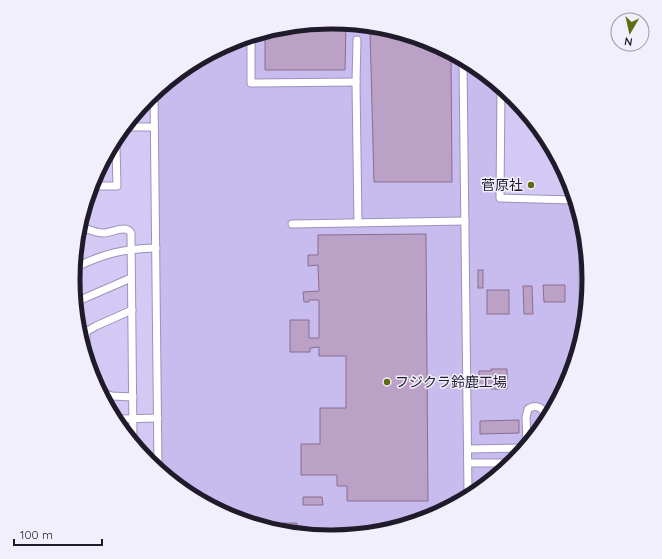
<svg xmlns="http://www.w3.org/2000/svg" width="662" height="559" viewBox="0 0 662 559" font-family="Quicksand,'Noto Sans JP',sans-serif">
<rect width="100%" height="100%" fill="#d4c9f4"/>
<!-- built -->
<polygon fill="#c8bbed" points="331,22 430,42 499,88 498,200 573,203 580,235 580,321 569,378 513,462 429,517 331,537 232,517 160,469 156,93 233,42"/>
<!-- building -->
<g fill="#bca1c6" stroke="#886e91">
<polygon points="331,22 346,25 345,70 265,70 265,35"/>
<polygon points="370,30 430,42 451,56 452,182 374,182"/>
<polygon points="426,234 428,501 347,501 347,486 337,486 337,475 301,475 301,444 320,444 320,408 346,408 346,356 319,356 319,347 310,348 310,352 290,352 290,320 309,320 309,338 319,338 319,300 309,300 309,302 304,302 303,292 319,291 318,265 308,266 308,255 318,255 318,235"/>
<rect x="478" y="270" width="5" height="18"/>
<polygon points="543,285 565,285 565,302 544,302"/>
<polygon points="523,286 532,286 533,314 524,314"/>
<rect x="487" y="290" width="22" height="24"/>
<polygon points="491,369 507,369 507,389 491,389 491,387 479,387 479,371 491,371"/>
<polygon points="519,420 519,433 480,434 480,421"/>
<polygon points="303,497 322,497 323,505 303,505"/>
<polygon points="283,523 297,523 297,530 283,527"/>
</g>
<g fill="none" stroke-linecap="round" stroke-linejoin="round">
<!-- minor casing -->
<g stroke="#9d92bb" stroke-width="9">
<g id="minor">
<polyline points="251,38 251,83 356,82"/>
<polyline points="357,40 356,82 358,223"/>
<polyline points="463,64 468,492"/>
<polyline points="501,89 500,198 573,200"/>
<polyline points="154,94 158,468"/>
<polyline points="129,127 154,127"/>
<polyline points="92,186 117,186 116,146"/>
<polyline points="292,224 465,221"/>
<path d="M84 228C90 230 97 233 103 233 112 233 126 224 131 233L133 438"/>
<path d="M76 267C106 253 123 249 156 248"/>
<polyline points="78,301 131,278"/>
<polyline points="583,307 583,253"/>
<polyline points="86,332 86,345"/>
<polyline points="84,333 96,326 132,310"/>
<polyline points="103,393 112,396 133,397"/>
<polyline points="120,419 158,418"/>
<path d="M527 441 526 417 528 409C535 404 542 407 545 414"/>
<polyline points="468,449 522,448"/>
<polyline points="468,463 511,463"/>
</g>
</g>
<!-- minor -->
<use href="#minor" stroke="#fff" stroke-width="7"/>
</g>
<!-- markers -->
<g fill="#606b12" stroke="#f2effc" stroke-width="1.5">
<circle cx="531" cy="185" r="4"/>
<circle cx="387" cy="382" r="4"/>
</g>
<g text-anchor="middle" dominant-baseline="central" stroke-width="3" stroke-linejoin="round" paint-order="stroke">
<!-- poi labels -->
<g font-size="14" fill="#1f1b2a" stroke="#f2effc" text-anchor="end">
<text x="523" y="185">菅原社</text>
<text x="395" y="382" text-anchor="start">フジクラ鈴鹿工場</text>
</g>
</g>
<!-- crop -->
<path d="M0 0H662V559H0ZM330 29H332A250 250 0 0 1 582 279V280A250 250 0 0 1 332 530H330A250 250 0 0 1 80 280V279A250 250 0 0 1 330 29Z" fill="#f2effc" fill-rule="evenodd"/>
<path fill="none" stroke="#1f1b2a" stroke-width="5" d="M330 29H332A250 250 0 0 1 582 279V280A250 250 0 0 1 332 530H330A250 250 0 0 1 80 280V279A250 250 0 0 1 330 29Z"/>
<!-- north arrow -->
<g transform="translate(630 32) rotate(189)"><circle r="19" fill="#f2effc" stroke="#9e9aa8"/>
<path d="M0-3L7 15L0 10L-7 15Z" fill="#606b12"/>
<text y="-6" font-size="11" font-weight="bold" text-anchor="middle" fill="#1f1b2a">N</text>
</g>
<!-- scale -->
<path d="M14 539v6h88v-6" fill="none" stroke="#1f1b2a" stroke-width="2"/>
<text x="20" y="539" font-size="12" fill="#1f1b2a" stroke="#f2effc" stroke-width="3" paint-order="stroke">100 m</text>
</svg>
